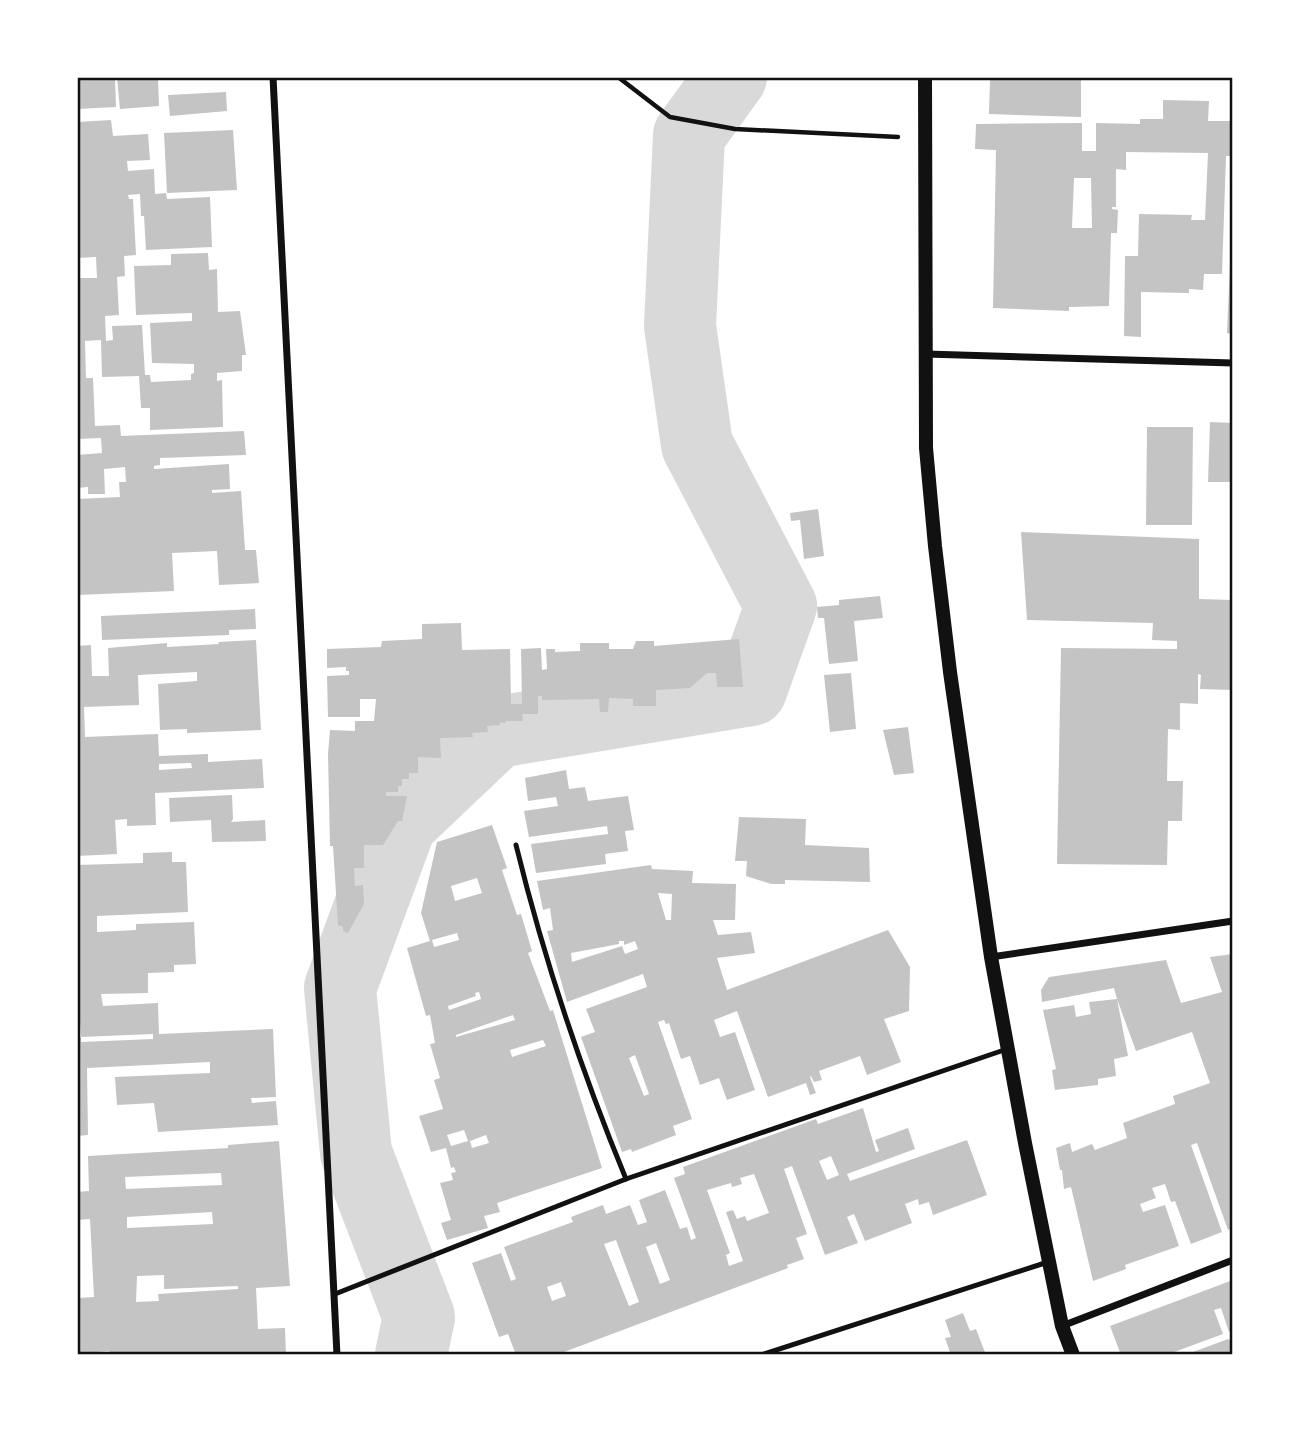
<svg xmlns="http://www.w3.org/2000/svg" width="1310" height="1432" viewBox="0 0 1310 1432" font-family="'Fira Sans Condensed',sans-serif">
<rect width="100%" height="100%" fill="#fff"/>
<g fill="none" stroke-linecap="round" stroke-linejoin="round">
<!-- river -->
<polyline stroke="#d9d9d9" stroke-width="72" points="411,1355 419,1317 356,1153 340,988 401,823 497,732 751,690 781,606 697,445 680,326 689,135 731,77"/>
</g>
<!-- building -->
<g fill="#c4c4c4" fill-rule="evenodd">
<polygon points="158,77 159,106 120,109 117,78"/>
<polygon points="1015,77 1081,77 1081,117 989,114 990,79 1015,80"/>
<polygon points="115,78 116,107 77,109 77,80"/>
<polygon points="226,92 227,111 170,116 168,95"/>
<path d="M1163 100 1209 101 1208 121H1233V156H1226L1222 274H1204L1203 290 1189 289V293L1141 292V337L1124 336 1125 256H1138L1139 214 1192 215 1191 220H1205L1208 153 1126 152V170L1116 169V207H1112V209L1118 210 1117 233H1111L1109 306 1069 307V311L993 308 996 150 975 149 976 124 1082 123V151H1096V123L1140 124V119H1163ZM1074 178H1091L1092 228H1072Z"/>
<polygon points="111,120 113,136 148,134 150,160 127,161 128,171 154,169 155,194 166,193 167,199 210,197 212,247 146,250 144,216 141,216 140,194 128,195 129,199 133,199 136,255 124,256 125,276 117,277 119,315 105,316 106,341 113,340 112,326 142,325 145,375 150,375 151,382 191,380 191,374 194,373 194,364 152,363 150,323 192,321 192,313 136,315 134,266 171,265 171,254 208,253 209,270 217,269 218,312 240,311 246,355 242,355 242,371 217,373 217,381 222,380 223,427 150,430 150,408 141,408 139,376 102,377 101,340 85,341 86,378 93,378 95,426 120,425 121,436 244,431 246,455 160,458 160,465 154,466 154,469 229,464 230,489 212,490 212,493 241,491 245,550 256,550 259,583 219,585 217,551 172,553 174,591 77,595 77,499 120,497 119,482 126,482 125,467 104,469 105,494 88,494 88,487 77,488 77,455 102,453 101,438 77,439 77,278 97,278 96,257 77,258 77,122"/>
<polygon points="233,130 237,190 167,193 164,133"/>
<polygon points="1231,242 1233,242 1233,334 1227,333"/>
<polygon points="1210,422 1233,423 1233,482 1208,482"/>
<polygon points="1147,427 1193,427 1192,525 1146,525"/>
<polygon points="818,509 824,556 804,559 800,520 791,521 790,513"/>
<polygon points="1021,532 1199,539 1199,599 1233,600 1233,690 1200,689 1201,675 1198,674 1198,704 1180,703 1180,730 1168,729 1167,781 1183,781 1182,821 1168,821 1167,865 1057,864 1061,648 1177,649 1177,641 1152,640 1153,623 1027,620"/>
<polygon points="880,596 883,618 854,621 858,661 829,664 824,618 818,618 817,607 839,605 839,600"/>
<polygon points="255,609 256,629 229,630 229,635 102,640 101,616"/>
<polygon points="461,623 462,650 510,649 511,704 522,704 521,649 541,648 542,670 547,669 546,649 555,649 555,652 580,651 580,643 609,643 609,649 633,649 636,641 654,641 654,646 739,639 743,687 717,687 716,673 707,673 690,688 656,690 656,706 633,706 633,699 609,698 608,712 600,712 599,699 542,700 542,696 538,696 538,714 522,714 523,721 506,721 505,723 500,722 500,725 487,726 488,732 472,733 473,737 440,738 441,758 418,757 418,773 409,773 409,779 402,779 402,786 398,786 398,792 386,792 386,796 407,796 402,821 398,821 383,845 364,845 364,868 354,868 355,886 363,885 364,904 348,933 343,931 343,927 338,925 333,846 330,846 328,754 330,730 355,731 355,721 374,721 376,699 360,699 360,717 328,717 327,676 349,675 349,671 346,671 346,667 327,668 327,649 381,647 382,641 422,639 422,624"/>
<path d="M256 640 261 730 187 733V729L160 730 158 684 197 681V672L138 675 139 705 84 707 85 737 158 734 159 756 208 754V762L262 759 264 788 155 793 156 825 127 826V819L115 820 117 854 77 856V646L91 645 92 676H109L108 648 167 643V647L219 644 218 642ZM191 763 192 768 159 770V764Z"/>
<polygon points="851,673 856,729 830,732 824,675"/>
<polygon points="908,727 914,773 894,775 883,730"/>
<polygon points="566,770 569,789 585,787 588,801 628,796 634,830 625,831 628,851 605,854 606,864 536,873 531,844 608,834 607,826 529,837 524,811 558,806 556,797 528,801 525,778"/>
<polygon points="232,795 233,819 231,822 265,820 266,841 212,842 211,820 170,822 169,798"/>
<polygon points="739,817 806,819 805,845 869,848 870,882 785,880 785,884 771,884 746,876 747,861 735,861"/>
<path d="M492 825 507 868 502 870 517 915 521 914 532 951 528 953 550 1011 553 1010 602 1168 497 1203 500 1212 484 1216 488 1228 447 1240 441 1223 451 1220 440 1183 453 1180 451 1173 456 1172 454 1167 451 1168 446 1148 431 1152 419 1116 443 1109 434 1080 440 1078 430 1044 435 1043 430 1015 426 1016 407 948 430 941 421 913 437 842ZM477 878 482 893 455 901 451 886ZM457 933 459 940 434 947 432 940ZM479 992 481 999 449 1010 448 1006 476 996 475 993ZM513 1015 515 1020 456 1037V1035ZM543 1040 546 1046 512 1057 510 1050ZM464 1130 468 1141 451 1146 447 1135ZM486 1135 489 1143 472 1148 470 1141Z"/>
<polygon points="172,852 172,862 186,862 188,912 97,916 97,932 136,930 136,924 194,922 196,964 174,965 174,972 148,973 148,993 101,994 103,1006 158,1003 159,1034 273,1029 276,1097 251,1098 252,1103 276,1101 278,1125 158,1132 154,1103 117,1105 115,1077 210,1073 210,1062 87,1068 88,1135 77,1136 77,1038 81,1037 81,1042 153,1039 153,1034 81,1037 77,975 77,865 143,863 143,853"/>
<path d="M651 865 652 869 693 871 692 883 736 884 735 920H713L718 935 751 932 755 953 717 958 727 990 888 930 910 967 909 1011 884 1019 901 1062 867 1075 860 1056 819 1071 822 1080 814 1082 811 1076 810 1077 816 1093 810 1095 806 1083 768 1097 737 1011 714 1020 720 1037 735 1032 755 1090 727 1100 719 1078 700 1085 690 1056 681 1059 669 1023 666 1024 664 1020 658 1022 692 1119 673 1126 676 1135 632 1152 631 1149 622 1152 581 1037 595 1032 586 1009 647 987 643 974 567 1002 547 931 553 930 550 908 543 910 537 881ZM658 893 672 894 671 920H666ZM619 941H624V945L635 941 638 949 625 954 622 946 572 962 571 953 619 944ZM635 1055 649 1094 644 1096 629 1058Z"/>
<polygon points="1233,954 1233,1141 1231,1142 1233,1228 1228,1230 1197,1143 1191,1145 1222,1232 1191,1244 1175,1201 1171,1202 1165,1184 1152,1188 1156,1198 1140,1204 1143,1212 1165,1205 1179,1246 1125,1265 1126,1269 1093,1281 1071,1187 1064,1189 1062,1170 1060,1170 1056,1148 1070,1143 1072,1152 1092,1144 1095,1150 1127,1138 1123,1123 1175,1104 1173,1096 1210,1083 1192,1032 1136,1051 1117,999 1128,1056 1114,1059 1116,1076 1098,1079 1098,1085 1055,1090 1052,1070 1056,1069 1043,1010 1074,1005 1076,1017 1091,1014 1089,1002 1117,999 1114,988 1042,1002 1041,990 1049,977 1166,960 1181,1003 1222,992 1210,957"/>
<path d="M863 1108 876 1152 879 1151 875 1140 908 1128 915 1149 847 1174 850 1181 967 1140 987 1195 933 1215 929 1202 919 1205 918 1199 905 1204 912 1223 865 1241 854 1214 847 1217 858 1243 825 1255 792 1166 784 1169 807 1234 796 1238 804 1259 787 1265 788 1268 556 1355H516L508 1334 499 1337 472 1263 501 1253 511 1281 516 1279 504 1247 573 1222 571 1217 603 1205 606 1214 630 1205 638 1225 647 1222 639 1200 665 1190 680 1229 687 1227 691 1240 696 1238 674 1178 685 1174 683 1167 816 1119 818 1124ZM831 1156 839 1175 827 1180 819 1161ZM754 1174 769 1213 747 1221 745 1216 737 1219 733 1210 726 1212 743 1261 729 1266 726 1255 730 1253 707 1190 731 1183 732 1187 742 1184 740 1178ZM616 1240 639 1302 629 1306 604 1244ZM656 1243 670 1280 660 1284 646 1247ZM561 1282 566 1296 552 1301 547 1287Z"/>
<path d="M279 1141 290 1286 256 1288 258 1329 285 1328 286 1355H110L109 1351 96 1352V1355H77V1298L94 1297 90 1219 77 1220V1192L89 1191 88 1156 228 1148V1145ZM221 1173 222 1185 126 1189 125 1177ZM212 1212 213 1224 127 1228V1217ZM164 1275V1289L238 1286V1289L158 1294 159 1301 136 1302 137 1276Z"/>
<polygon points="1233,1280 1233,1330 1229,1332 1221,1308 1214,1310 1223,1334 1166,1355 1121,1355 1110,1326"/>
<polygon points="963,1313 970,1331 976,1329 986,1355 951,1355 945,1338 951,1337 945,1320"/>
<polygon points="1228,1339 1233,1342 1233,1355 1185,1355"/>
</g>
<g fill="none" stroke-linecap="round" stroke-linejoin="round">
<!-- path -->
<polyline stroke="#111" stroke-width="4.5" points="618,77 670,117 735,129 898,137"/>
<!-- service -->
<g stroke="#111" stroke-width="5">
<path d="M516 845C544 959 581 1070 626 1179"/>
<polyline points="335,1294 626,1179 1007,1049"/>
<polyline points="761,1355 1048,1262"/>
</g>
<!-- minor -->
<g stroke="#111" stroke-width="7">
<polyline points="273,77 337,1355"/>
<polyline points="926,354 1233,363"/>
<polyline points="991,957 1233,921"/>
<polyline points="1062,1326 1233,1260"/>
</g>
<!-- secondary -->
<polyline stroke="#111" stroke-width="14" points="925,77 926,448 935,546 950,672 991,957 1025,1143 1062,1326 1073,1355"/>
</g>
<!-- border -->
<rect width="1310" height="1432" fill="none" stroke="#ffffff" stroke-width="158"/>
<rect x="79" y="79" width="1152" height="1274" fill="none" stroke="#111" stroke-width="2.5"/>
</svg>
